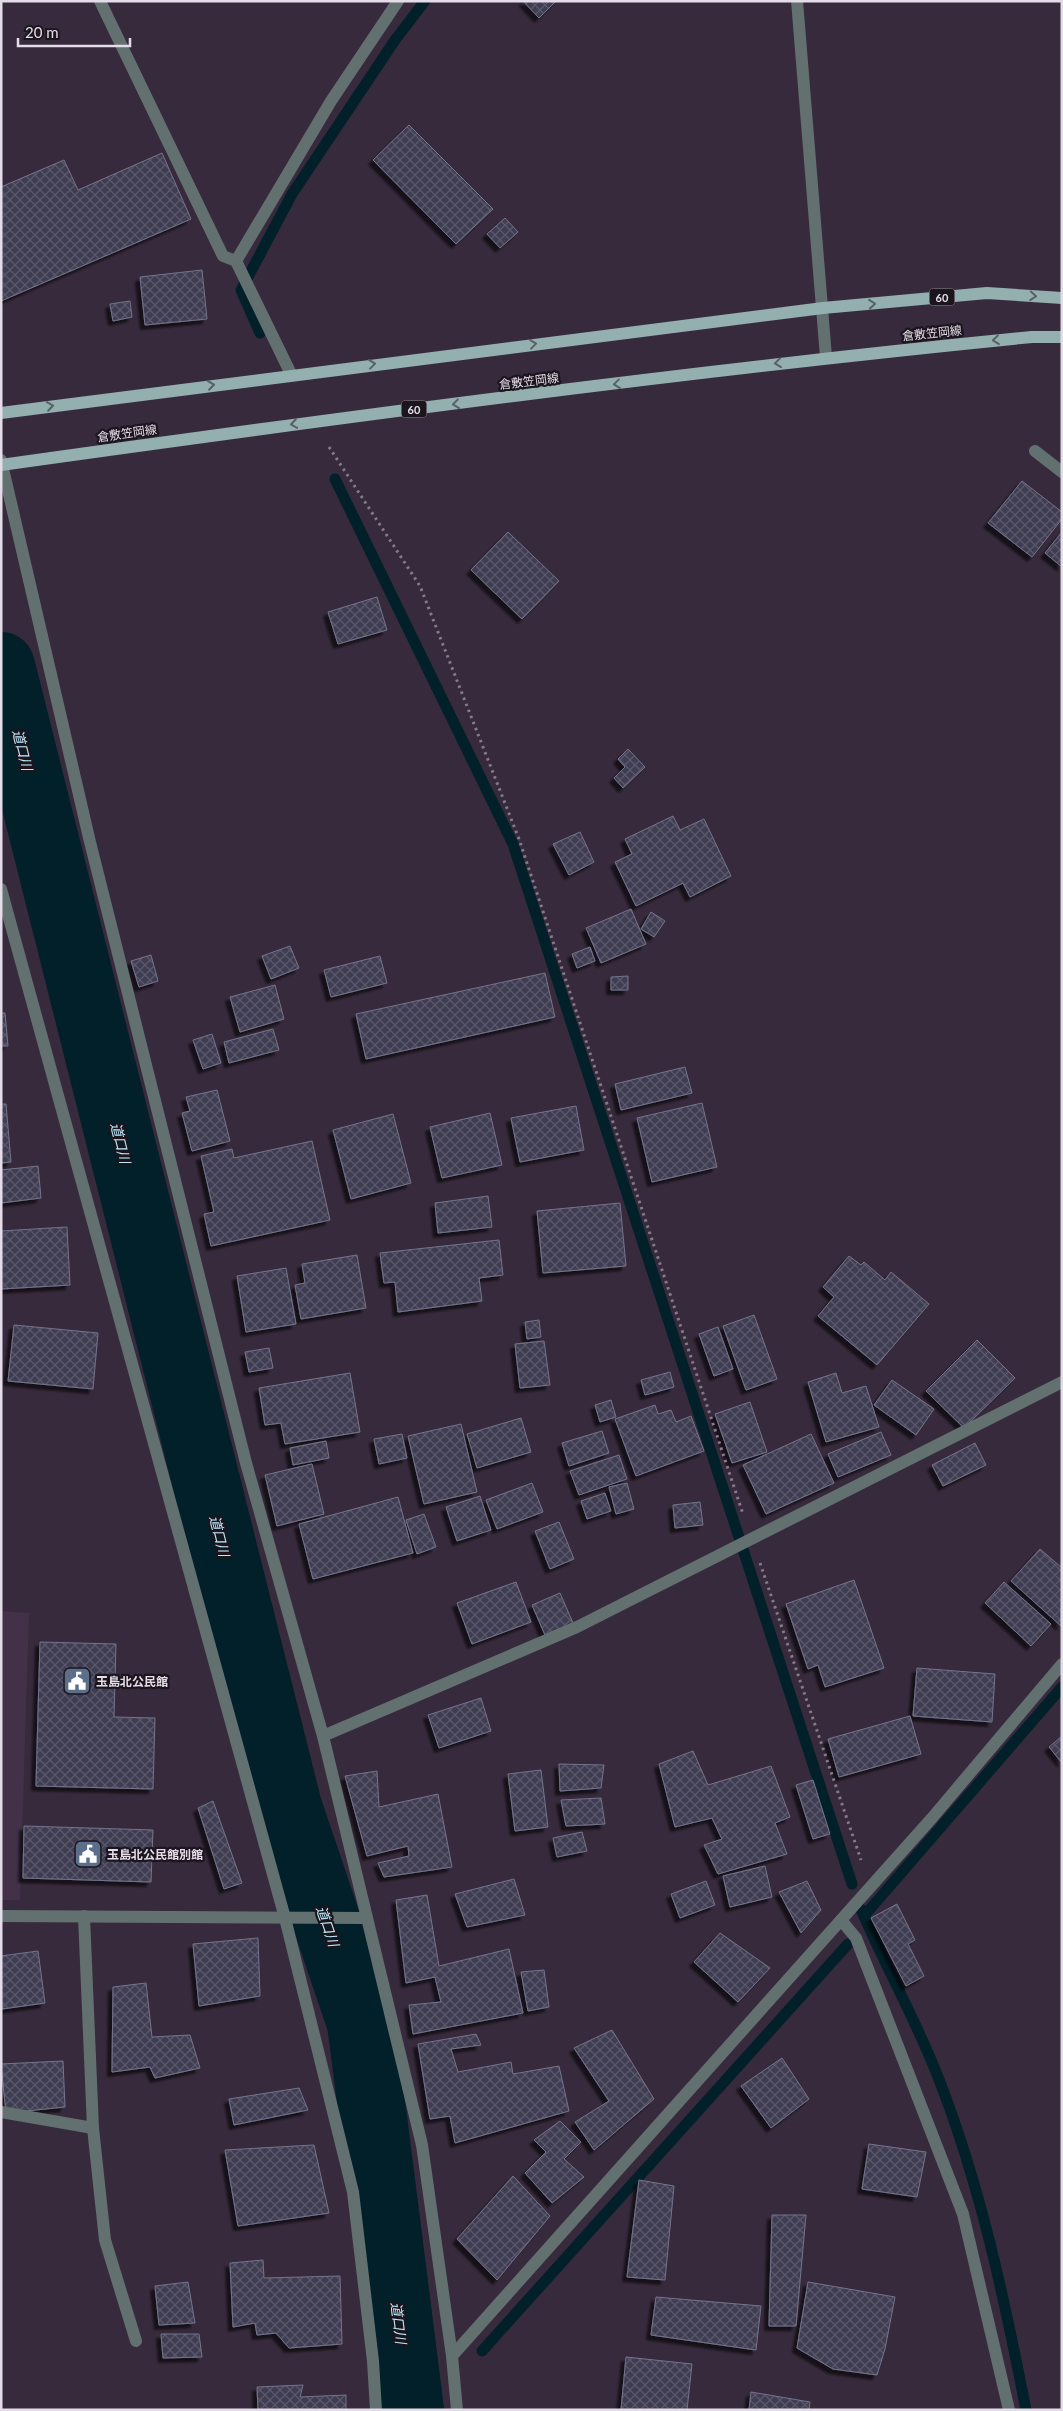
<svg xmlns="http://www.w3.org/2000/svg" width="1063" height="2411" viewBox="0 0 1063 2411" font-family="Lato,'Noto Sans JP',sans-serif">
<defs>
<pattern id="building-cross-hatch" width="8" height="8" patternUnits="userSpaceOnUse" patternTransform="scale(1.25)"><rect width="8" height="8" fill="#3f3e53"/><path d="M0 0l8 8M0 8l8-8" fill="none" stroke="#5b596c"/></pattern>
<filter id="shadow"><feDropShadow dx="-4.5" dy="4.5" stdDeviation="1" flood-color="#0009"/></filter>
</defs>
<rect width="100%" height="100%" fill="#372a3c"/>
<!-- built -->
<polygon fill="#423149" points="1,1611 29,1613 20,1900 1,1900"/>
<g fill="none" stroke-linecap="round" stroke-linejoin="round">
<!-- stream -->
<g stroke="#02202a" stroke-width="11">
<polyline points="260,333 241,290 292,194 395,40 425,1"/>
<polyline points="335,479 513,844 852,1884"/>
<path d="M861 1909C885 1966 916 2020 938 2077 980 2184 1004 2297 1026 2410"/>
<polyline points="864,1916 1062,1687"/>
<polyline points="482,2351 848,1944"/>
<polyline points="408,2388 436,2387"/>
</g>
<!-- river -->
<polyline stroke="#02202a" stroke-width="68" points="1,666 288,1807 361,2023 410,2410"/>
</g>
<!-- building -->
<g fill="url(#building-cross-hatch)" stroke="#75748c" filter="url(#shadow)">
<polygon points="523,1 556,1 539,18"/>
<polygon points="409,125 493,209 456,244 373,160"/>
<polygon points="162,153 191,219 1,301 1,187 64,160 78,190"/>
<polygon points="505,218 518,232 500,248 487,234"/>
<polygon points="202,270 207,319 145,325 140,277"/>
<polygon points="130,301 132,317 113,321 110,304"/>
<polygon points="1022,481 1062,512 1062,519 1032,557 988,523"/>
<polygon points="508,532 559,581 522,619 471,570"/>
<polygon points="1062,532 1062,567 1045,553"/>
<polygon points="377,597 387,630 338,644 328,612"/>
<polygon points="628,749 645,767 623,788 614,778 625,767 618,759"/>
<polygon points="673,816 680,830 704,819 731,876 690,897 683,883 636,906 615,862 632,854 625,839"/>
<polygon points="580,832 594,862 569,875 553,844"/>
<polygon points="631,909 646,944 601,963 586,928"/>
<polygon points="651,912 665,921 654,937 641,929"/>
<polygon points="290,946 299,968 271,979 262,956"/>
<polygon points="590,947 595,961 577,968 572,954"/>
<polygon points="151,955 158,981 139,987 131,961"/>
<polygon points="380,956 387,983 331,997 324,970"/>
<polygon points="545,973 555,1017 366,1059 356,1014"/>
<polygon points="628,976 628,990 611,990 611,977"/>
<polygon points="275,985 284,1019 240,1032 230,997"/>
<polygon points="1,1013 5,1013 8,1046 1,1046"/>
<polygon points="273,1029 279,1050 229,1063 224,1042"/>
<polygon points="212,1034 221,1063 203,1069 193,1040"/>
<polygon points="685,1067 692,1093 621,1110 615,1084"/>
<polygon points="217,1090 230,1141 192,1151 182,1113 190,1111 186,1097"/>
<polygon points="702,1103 717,1167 652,1182 637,1118"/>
<polygon points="1,1104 6,1104 11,1162 1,1163"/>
<polygon points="576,1106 584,1150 520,1162 511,1118"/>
<polygon points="490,1113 502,1165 442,1178 430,1127"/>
<polygon points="393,1114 411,1183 351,1199 333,1130"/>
<polygon points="312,1141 330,1220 211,1246 204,1214 214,1212 201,1156 232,1149 234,1158"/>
<polygon points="38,1166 41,1198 1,1203 1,1170"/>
<polygon points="488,1196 492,1227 438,1233 435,1203"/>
<polygon points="620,1203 626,1266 543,1273 537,1211"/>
<polygon points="67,1227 70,1285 1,1289 1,1231"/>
<polygon points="499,1240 503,1275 479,1278 482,1301 398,1312 395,1282 384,1283 380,1253"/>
<polygon points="357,1255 366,1308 301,1319 295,1285 305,1283 302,1264"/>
<polygon points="849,1256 861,1265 864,1262 885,1280 891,1272 929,1304 877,1365 818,1316 834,1297 823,1287"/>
<polygon points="286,1268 296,1324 246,1332 237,1276"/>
<polygon points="754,1315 777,1379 746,1390 723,1326"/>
<polygon points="539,1320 541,1337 527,1339 525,1322"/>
<polygon points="14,1325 98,1333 93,1389 8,1381"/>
<polygon points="718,1327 733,1369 714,1376 699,1334"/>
<polygon points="977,1340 1015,1378 964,1428 926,1391"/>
<polygon points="544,1341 550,1385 520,1388 515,1344"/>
<polygon points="269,1348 273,1368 249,1372 245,1352"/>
<polygon points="670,1372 674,1387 645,1395 641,1380"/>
<polygon points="350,1373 360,1432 285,1444 281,1423 265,1425 259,1388"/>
<polygon points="836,1373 842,1393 866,1386 879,1427 826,1442 808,1382"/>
<polygon points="892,1380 934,1409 916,1435 874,1405"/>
<polygon points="611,1400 616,1417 600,1422 595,1405"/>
<polygon points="750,1402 767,1452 732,1463 715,1414"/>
<polygon points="655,1405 658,1414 671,1410 676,1422 691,1416 704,1451 636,1476 615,1419"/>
<polygon points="521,1418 531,1452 477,1468 467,1434"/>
<polygon points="461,1424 477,1492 424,1504 408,1436"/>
<polygon points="602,1431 609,1453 569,1466 562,1443"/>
<polygon points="881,1432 891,1455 838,1477 828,1454"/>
<polygon points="402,1434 407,1458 379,1464 374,1439"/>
<polygon points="811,1434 834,1483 766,1514 743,1465"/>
<polygon points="326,1441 329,1458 293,1465 290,1448"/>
<polygon points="975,1443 986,1465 943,1486 932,1465"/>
<polygon points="619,1455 627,1479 579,1495 570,1471"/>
<polygon points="312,1464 324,1514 277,1526 265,1475"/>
<polygon points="532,1483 543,1512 497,1529 486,1500"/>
<polygon points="627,1483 634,1509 616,1514 609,1487"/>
<polygon points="605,1493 611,1511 587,1519 581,1501"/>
<polygon points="480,1496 491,1530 457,1541 446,1507"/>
<polygon points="398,1497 413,1553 313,1579 299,1524"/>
<polygon points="700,1502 703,1525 675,1528 673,1505"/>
<polygon points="424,1514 436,1547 417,1554 406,1520"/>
<polygon points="559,1522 574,1559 550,1569 535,1531"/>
<polygon points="1040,1549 1062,1568 1061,1626 1011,1581"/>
<polygon points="854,1580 884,1668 825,1687 818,1665 808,1669 786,1604"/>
<polygon points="516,1582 531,1622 472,1644 457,1603"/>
<polygon points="1004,1582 1051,1624 1031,1646 985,1603"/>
<polygon points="560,1593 573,1623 545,1635 532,1605"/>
<polygon points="40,1642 116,1644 114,1717 155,1718 153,1789 36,1786"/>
<polygon points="917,1668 995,1674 992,1722 913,1716"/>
<polygon points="481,1698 491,1731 439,1748 428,1715"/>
<polygon points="910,1716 921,1754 839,1777 828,1739"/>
<polygon points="1062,1736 1062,1763 1049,1747"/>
<polygon points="693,1751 708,1785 771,1766 790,1817 775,1823 787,1854 718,1874 704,1845 722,1839 712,1818 675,1827 659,1764"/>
<polygon points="559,1764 604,1765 601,1788 560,1791"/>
<polygon points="541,1770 548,1827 515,1831 508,1774"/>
<polygon points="377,1771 379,1807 438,1794 452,1867 384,1877 378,1863 409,1856 408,1846 367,1856 345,1776"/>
<polygon points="813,1780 830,1834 813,1839 796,1785"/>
<polygon points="601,1798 605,1824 566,1826 561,1800"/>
<polygon points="213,1801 242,1883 224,1889 198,1808"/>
<polygon points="24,1826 153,1830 151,1882 23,1878"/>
<polygon points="582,1832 587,1851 557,1857 553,1838"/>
<polygon points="765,1866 772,1897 730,1907 723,1876"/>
<polygon points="514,1879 525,1915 467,1927 455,1894"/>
<polygon points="706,1881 715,1905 680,1918 671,1894"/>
<polygon points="807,1881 821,1910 801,1933 779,1892"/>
<polygon points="427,1895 439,1966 509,1949 523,2013 413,2034 409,2005 441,2002 435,1977 406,1983 396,1900"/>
<polygon points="897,1904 915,1940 908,1944 924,1976 906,1986 871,1918"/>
<polygon points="720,1933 770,1968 738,2002 694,1962"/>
<polygon points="258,1938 260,1996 199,2006 193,1944"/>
<polygon points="38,1951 45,2003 2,2009 1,1956"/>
<polygon points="544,1970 549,2007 528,2011 521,1972"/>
<polygon points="146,1983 152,2037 190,2035 200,2068 155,2078 150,2067 112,2072 113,1987"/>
<polygon points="612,2030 654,2099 594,2150 575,2122 609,2101 574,2048"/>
<polygon points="476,2034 481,2045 451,2049 458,2072 511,2062 513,2074 559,2066 569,2111 455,2143 450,2116 430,2119 418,2044"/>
<polygon points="782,2058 809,2099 771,2128 741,2086"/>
<polygon points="63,2061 65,2107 6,2113 1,2064"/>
<polygon points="299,2088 308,2110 234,2125 229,2099"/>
<polygon points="560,2121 581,2142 564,2159 584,2177 552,2203 525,2173 546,2152 534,2140"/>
<polygon points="869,2144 926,2152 917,2197 862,2189"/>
<polygon points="314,2145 329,2213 238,2226 225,2150"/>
<polygon points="513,2176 550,2216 497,2280 457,2239"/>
<polygon points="639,2180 674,2186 665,2280 627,2277"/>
<polygon points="772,2215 806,2215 796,2326 769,2326"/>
<polygon points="263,2260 264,2278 340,2276 342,2344 289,2348 276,2333 257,2335 255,2323 233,2327 230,2263"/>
<polygon points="188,2282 195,2323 159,2325 155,2286"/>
<polygon points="808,2282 895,2297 885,2349 877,2375 833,2369 797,2348"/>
<polygon points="656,2297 761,2306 756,2350 651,2335"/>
<polygon points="161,2334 199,2334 202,2357 163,2358"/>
<polygon points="626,2357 692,2364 687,2410 621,2410"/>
<polygon points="303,2385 300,2397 346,2395 346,2410 258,2410 257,2387"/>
<polygon points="751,2392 810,2402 809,2410 749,2410"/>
</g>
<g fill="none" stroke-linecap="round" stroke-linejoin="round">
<!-- path -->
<g stroke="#847a89" stroke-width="3" stroke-dasharray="2.5 4" stroke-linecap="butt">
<polyline points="329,447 420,586 519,839 743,1514"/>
<polyline points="760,1563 861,1860"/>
</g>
<!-- minor -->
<g stroke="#627070" stroke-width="12">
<polyline points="100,1 223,256 236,261 291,374"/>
<polyline points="797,1 826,357"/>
<polyline points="236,261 331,101 398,1"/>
<polyline points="1035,451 1062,472"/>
<polyline points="1,460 90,842 246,1463 323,1736 422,2145 452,2356 457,2410"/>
<polyline points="1,889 285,1918 353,2192 373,2361 376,2410"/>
<polyline points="323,1736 577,1627 1062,1382"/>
<polyline points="1,1916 367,1918"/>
<polyline points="841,1920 856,1938 963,2214 1009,2410"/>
<polyline points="1,2112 93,2128 84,1916"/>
<polyline points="93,2128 105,2240 136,2341"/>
<polyline points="452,2356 932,1818 1062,1664"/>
</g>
<!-- major -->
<g stroke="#93afb0" stroke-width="12">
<polyline points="1,413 823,308 987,293 1062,298"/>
<path d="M1 465C344 417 687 371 1032 337H1062"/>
</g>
</g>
<!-- one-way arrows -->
<defs><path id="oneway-chevron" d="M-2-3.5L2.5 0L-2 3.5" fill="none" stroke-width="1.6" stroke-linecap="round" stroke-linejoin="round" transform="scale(1.25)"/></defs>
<g stroke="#576267">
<use href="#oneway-chevron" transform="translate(1033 296) rotate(4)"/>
<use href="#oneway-chevron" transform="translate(872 304) rotate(-5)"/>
<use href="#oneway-chevron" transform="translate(996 340) rotate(174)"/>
<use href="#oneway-chevron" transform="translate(533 344) rotate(-7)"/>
<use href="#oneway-chevron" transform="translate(778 363) rotate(173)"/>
<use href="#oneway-chevron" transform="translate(372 364) rotate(-7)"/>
<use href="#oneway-chevron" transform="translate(617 384) rotate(173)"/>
<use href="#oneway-chevron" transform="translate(211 385) rotate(-8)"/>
<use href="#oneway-chevron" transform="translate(456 404) rotate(173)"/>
<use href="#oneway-chevron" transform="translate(50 406) rotate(-8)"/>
<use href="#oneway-chevron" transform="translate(294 424) rotate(172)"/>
</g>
<!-- icons -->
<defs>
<g id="civic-square" transform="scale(1.4375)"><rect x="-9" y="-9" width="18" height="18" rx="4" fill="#5c6f8a" stroke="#1b151e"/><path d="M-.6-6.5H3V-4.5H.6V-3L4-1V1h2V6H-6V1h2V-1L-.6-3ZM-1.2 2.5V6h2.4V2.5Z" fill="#fff"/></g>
</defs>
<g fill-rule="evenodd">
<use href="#civic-square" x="77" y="1681"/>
<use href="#civic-square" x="88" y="1854"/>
</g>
<g text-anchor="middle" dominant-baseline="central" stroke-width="4.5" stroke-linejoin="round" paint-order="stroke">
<!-- shield labels -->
<g fill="#1b151e" stroke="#a8a0ab" stroke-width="1">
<rect x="929.5" y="288.5" width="25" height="17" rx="4"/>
<rect x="401.5" y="400.5" width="25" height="17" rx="4"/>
</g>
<g font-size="11" font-weight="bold" fill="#e4dce8">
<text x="942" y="297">60</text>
<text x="414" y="409">60</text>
</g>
<!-- street labels -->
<g font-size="12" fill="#e4dce8" stroke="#1b151e">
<text transform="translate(932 333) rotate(-6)">倉敷笠岡線</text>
<text transform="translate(529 381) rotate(-7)">倉敷笠岡線</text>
<text transform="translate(127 433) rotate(-8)">倉敷笠岡線</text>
</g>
<!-- poi labels -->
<g font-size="12" font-weight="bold" fill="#e4dce8" stroke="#1b151e" text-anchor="start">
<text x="96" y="1681">玉島北公民館</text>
<text x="107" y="1854">玉島北公民館別館</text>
</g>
<!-- water labels -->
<g font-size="14" font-style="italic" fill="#bdeafb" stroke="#1b151e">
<text transform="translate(23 750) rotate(76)">道口川</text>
<text transform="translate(121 1143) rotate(76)">道口川</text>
<text transform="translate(220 1536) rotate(76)">道口川</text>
<text transform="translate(328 1926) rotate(71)">道口川</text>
<text transform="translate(399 2323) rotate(83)">道口川</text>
</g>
</g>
<!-- border -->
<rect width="1063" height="2411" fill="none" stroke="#e4dce8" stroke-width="5"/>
<!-- scale -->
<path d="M18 38v8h112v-8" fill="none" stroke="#e4dce8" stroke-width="2.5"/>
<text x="25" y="38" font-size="15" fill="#e4dce8" stroke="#1b151e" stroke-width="4" paint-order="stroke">20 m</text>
</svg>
